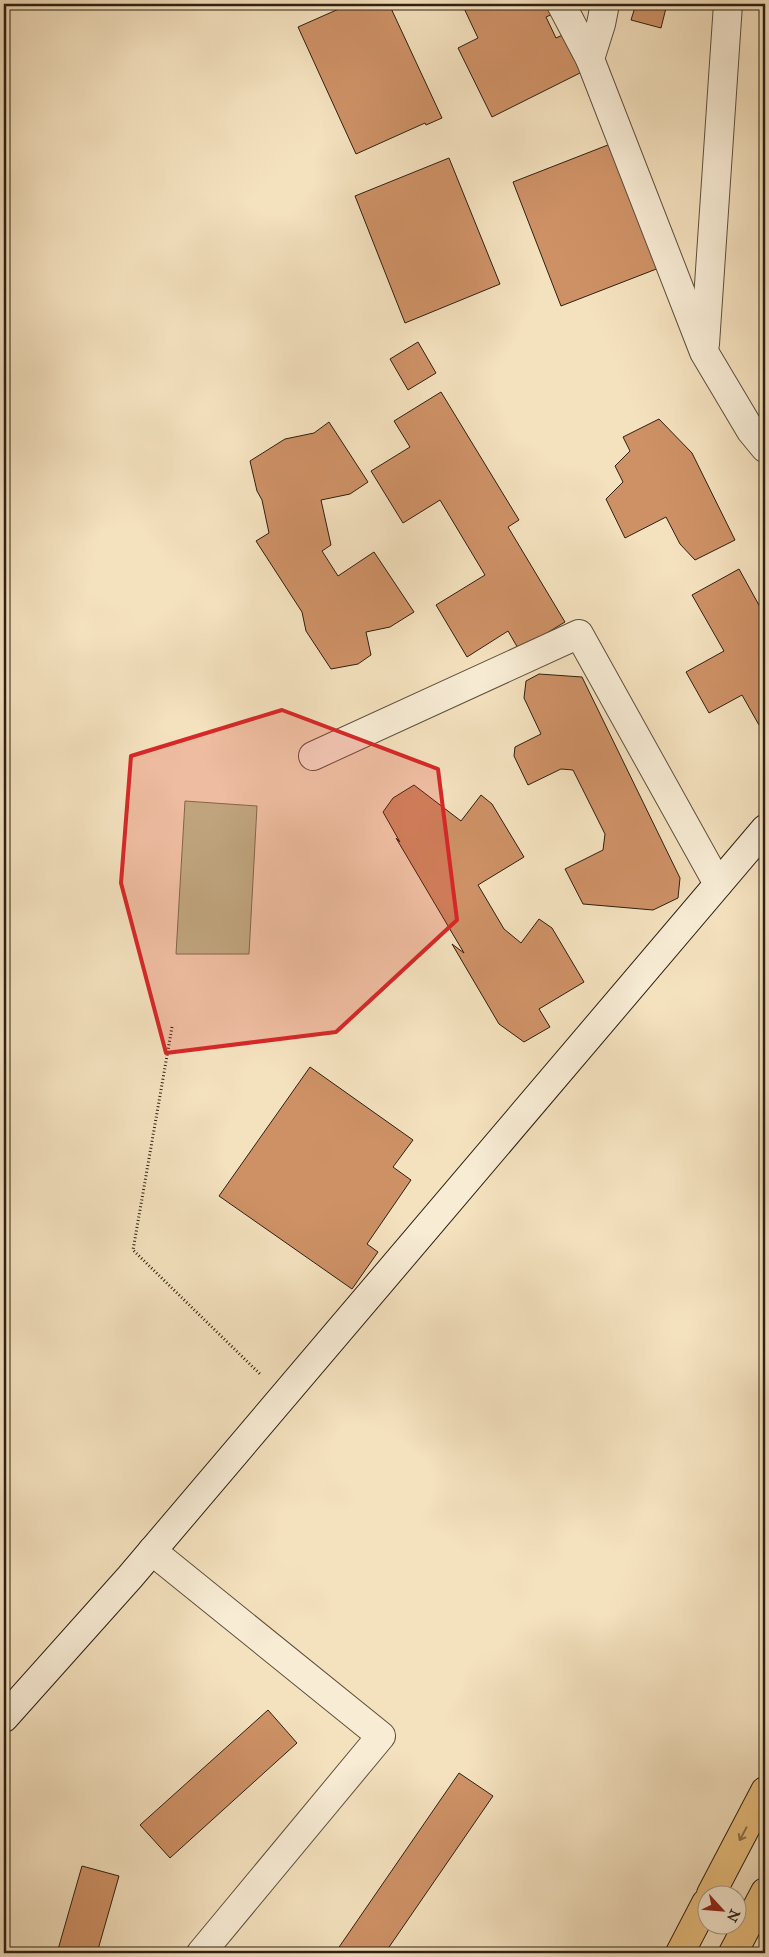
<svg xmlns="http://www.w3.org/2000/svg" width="769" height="1957" viewBox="0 0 769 1957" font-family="'IM FELL Great Primer',serif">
<rect width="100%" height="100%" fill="#f4e1be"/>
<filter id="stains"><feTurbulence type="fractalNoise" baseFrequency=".004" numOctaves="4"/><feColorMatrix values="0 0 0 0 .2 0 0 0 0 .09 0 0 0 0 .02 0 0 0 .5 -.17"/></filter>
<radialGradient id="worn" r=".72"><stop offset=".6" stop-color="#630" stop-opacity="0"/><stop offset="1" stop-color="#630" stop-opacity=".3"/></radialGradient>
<!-- green -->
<polygon fill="#bac393" stroke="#747252" points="185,801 257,806 249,954 176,954"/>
<!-- building -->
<g fill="#ce9166" stroke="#2d2012">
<polygon points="350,4 389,4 442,118 426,125 425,123 356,154 298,27"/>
<polygon points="462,4 550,4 555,13 546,17 556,38 567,33 586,70 492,117 458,48 478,38"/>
<polygon points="636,4 667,4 661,28 631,20"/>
<polygon points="613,143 659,268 561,306 513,182"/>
<polygon points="449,158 500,284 405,323 355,196"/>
<polygon points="418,342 436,373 408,390 390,359"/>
<polygon points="441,392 519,520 508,527 565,622 519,650 508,631 467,657 436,605 485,575 440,500 403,523 371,471 410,447 394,421"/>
<polygon points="659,419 692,453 735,540 695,560 680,544 666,517 625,538 606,499 623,482 615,466 630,451 623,437"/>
<polygon points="329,422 368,482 350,494 321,500 331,545 322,551 338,576 374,552 414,612 390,627 366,632 371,655 358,664 331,669 306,631 302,612 256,541 269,533 262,500 257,491 250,461 285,439 314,433"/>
<polygon points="739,569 765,616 765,721 759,725 742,695 709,713 686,672 724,651 692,595"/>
<polygon points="539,674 582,677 680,878 678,898 653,910 583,904 565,869 603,850 605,834 573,770 561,769 528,785 514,756 515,747 541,734 524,698 526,681"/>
<polygon points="414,785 461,821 481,795 492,804 524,857 478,885 504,929 521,943 539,919 552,928 584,982 539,1009 550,1027 524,1042 499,1024 452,944 464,953 396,838 400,842 383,812 393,798"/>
<polygon points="310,1067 413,1140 393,1167 411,1180 367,1244 378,1252 352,1289 219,1196"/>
<polygon points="268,1710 297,1743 170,1858 140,1825"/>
<polygon points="459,1773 493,1796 385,1953 335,1953"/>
<polygon points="82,1866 119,1876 97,1953 57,1953"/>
</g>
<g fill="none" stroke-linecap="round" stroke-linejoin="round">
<!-- minor casing -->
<g stroke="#5f503d" stroke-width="30">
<g id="minor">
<polyline points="561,4 590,59 704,352 751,431 765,448"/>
<polyline points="590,59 601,24 605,4"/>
<polyline points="705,344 728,4"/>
<polyline points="313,756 579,634 718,884"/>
<polyline points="152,1551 381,1736 201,1953"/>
</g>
</g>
<!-- secondary casing -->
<g stroke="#2d2012" stroke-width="30">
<polyline id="secondary" points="4,1718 130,1577 765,829"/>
</g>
<!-- trunk casing -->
<g stroke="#2d2012" stroke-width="30">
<g id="trunk">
<polyline points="711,1894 765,1791"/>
<polyline points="680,1953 706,1903"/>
<polyline points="733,1953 765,1892"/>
</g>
</g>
<!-- path -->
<polyline stroke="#2d2012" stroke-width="3" stroke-dasharray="1 2.5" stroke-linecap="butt" points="172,1027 133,1250 261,1375"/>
<!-- minor -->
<use href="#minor" stroke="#f8ecd5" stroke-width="28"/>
<!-- secondary -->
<use href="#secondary" stroke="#f8ecd5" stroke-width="28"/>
<!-- trunk -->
<use href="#trunk" stroke="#eac07f" stroke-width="28"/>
</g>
<!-- one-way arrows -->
<defs><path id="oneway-shaft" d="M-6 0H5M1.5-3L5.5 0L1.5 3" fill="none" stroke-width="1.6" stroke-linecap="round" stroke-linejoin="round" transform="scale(1.25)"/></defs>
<use stroke="#8c7048" href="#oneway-shaft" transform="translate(743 1834) rotate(118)"/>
<!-- marked area -->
<path fill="#d62828" fill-opacity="0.2" stroke="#d62828" stroke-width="4" stroke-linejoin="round" d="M282 710 438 769 457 920 336 1032 166 1053 121 883 131 756Z"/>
<!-- margin -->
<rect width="769" height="1957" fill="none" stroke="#f4e1be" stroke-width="20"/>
<rect x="5" y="5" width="759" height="1947" fill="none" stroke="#2d2012" stroke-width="2.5"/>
<rect x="10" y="10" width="749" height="1937" fill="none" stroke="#2d2012"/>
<!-- north arrow -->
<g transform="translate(722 1910) rotate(116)"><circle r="24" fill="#f8ecd5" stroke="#a79a87"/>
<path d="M0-4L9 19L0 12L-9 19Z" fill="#8f2418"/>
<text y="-8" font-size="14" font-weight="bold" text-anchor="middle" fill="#2d2012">N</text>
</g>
<rect width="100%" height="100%" filter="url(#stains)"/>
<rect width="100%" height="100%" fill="url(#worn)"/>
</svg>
